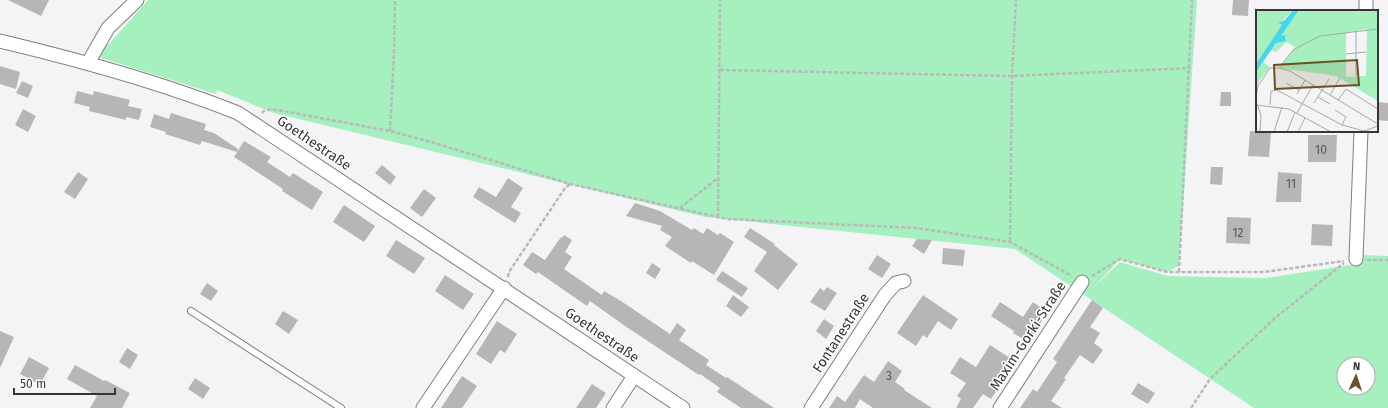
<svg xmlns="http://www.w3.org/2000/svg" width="1388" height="408" viewBox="0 0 1388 408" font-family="'Fira Sans',sans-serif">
<rect width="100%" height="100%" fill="#f4f4f7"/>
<!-- green -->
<path fill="#a6f0bf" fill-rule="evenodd" d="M148 0H1197L1179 266 1167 272 1120 259 1094 287 1120 262 1168 276 1266 278 1356 264 1363 255 1388 256V408H1254L1015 249 705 217 274 113 217 90 216 94 98 57 99 48 109 44ZM1344 364H1368V388H1344Z"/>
<!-- building -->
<g fill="#b8b5b6">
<polygon points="8,0 49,0 41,16"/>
<polygon points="1233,0 1249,0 1248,16 1232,15"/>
<polygon points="0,66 20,72 16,89 0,84"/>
<polygon points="22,81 33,86 28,98 16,93"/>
<polygon points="77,91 93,95 94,91 130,100 128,106 142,109 139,120 126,117 126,120 89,111 90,107 74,103"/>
<polygon points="1221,92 1231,92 1231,106 1220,106"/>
<polygon points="1378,102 1388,103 1388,121 1377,120"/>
<polygon points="23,109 36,116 28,132 15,125"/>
<polygon points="171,113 206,124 204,130 214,133 238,149 237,152 202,141 200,145 165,134 166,132 150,127 154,114 169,119"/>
<polygon points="1250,131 1271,132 1269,157 1248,156"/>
<polygon points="1308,135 1337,135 1336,162 1308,162"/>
<polygon points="244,141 271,157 267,162 290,177 293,173 323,192 312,210 282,191 283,189 234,157"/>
<polygon points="382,165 396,177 390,185 375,173"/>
<polygon points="1211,167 1223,167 1222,185 1210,184"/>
<polygon points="78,172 88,179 75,199 64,192"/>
<polygon points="1278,172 1302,174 1301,202 1276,202"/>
<polygon points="508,178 523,188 511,207 521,213 515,223 473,197 479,187 496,197"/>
<polygon points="424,189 436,198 422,217 410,208"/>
<polygon points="635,203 660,211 692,230 694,228 703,234 707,228 718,235 720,233 734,242 714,275 692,261 691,263 665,246 672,237 660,230 662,226 626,216"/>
<polygon points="344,205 375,226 364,242 333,222"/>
<polygon points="1227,217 1251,218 1250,244 1226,243"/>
<polygon points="1312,224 1333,225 1332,246 1311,245"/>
<polygon points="750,228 775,244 774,245 798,264 778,290 754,271 767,252 744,237"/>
<polygon points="564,235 572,240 565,252 572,257 564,269 602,295 604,291 621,301 670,334 677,323 686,330 679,340 709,360 706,365 726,378 727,377 774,408 741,408 717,392 720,388 700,374 699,375 625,326 590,301 587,306 538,272 536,274 523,265 532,252 545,260 561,237 562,238"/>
<polygon points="917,239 932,240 924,254 912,246"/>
<polygon points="396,240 425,258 414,274 386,256"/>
<polygon points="943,248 965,250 963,266 942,264"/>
<polygon points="877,255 891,264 882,278 868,269"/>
<polygon points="652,263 661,269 655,279 646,273"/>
<polygon points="722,271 748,288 742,297 716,280"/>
<polygon points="445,275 474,294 463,310 435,291"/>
<polygon points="207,283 218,291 211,301 200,294"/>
<polygon points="827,287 837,293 825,311 810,302 820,288 824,291"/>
<polygon points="733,295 749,307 741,317 726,306"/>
<polygon points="923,295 958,319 951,330 938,321 927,338 923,335 916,346 897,333"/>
<polygon points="1092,300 1103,308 1090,327 1100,333 1094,343 1103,350 1093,364 1080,355 1064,378 1066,379 1051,401 1062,408 1020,408 1033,389 1037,392 1057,362 1053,359"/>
<polygon points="1000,302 1023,317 1033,302 1043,309 1038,316 1043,319 1030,339 1026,336 1023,339 1013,333 1014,331 991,316"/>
<polygon points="283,311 298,320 289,334 275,324"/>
<polygon points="824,319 834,326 826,339 816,331"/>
<polygon points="497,321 517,334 505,353 500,350 491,364 476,354"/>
<polygon points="0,331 14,337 0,368"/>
<polygon points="990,345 1010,358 1002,370 1006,372 1004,375 1006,376 991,399 983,394 973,408 956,408 961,399 957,396 966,383 950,373 960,357 976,367"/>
<polygon points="127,348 138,355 130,369 119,362"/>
<polygon points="29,357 49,368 40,385 20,374"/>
<polygon points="888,361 902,371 895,382 905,389 904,390 932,408 873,408 860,399 855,408 829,408 837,396 845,402 864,375 874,382"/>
<polygon points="75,365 104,381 105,380 130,393 122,408 90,408 97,396 67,379"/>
<polygon points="462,376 477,386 462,408 441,408"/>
<polygon points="195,378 210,388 203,399 188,389"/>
<polygon points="1138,383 1155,393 1148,404 1131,394"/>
<polygon points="592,384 606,393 596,408 576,408"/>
</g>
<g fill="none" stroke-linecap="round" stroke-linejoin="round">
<!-- lane casing -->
<g stroke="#7f7f81" stroke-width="8">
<polyline id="lane" points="191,311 341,408"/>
</g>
<!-- street casing -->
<g stroke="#7f7f81" stroke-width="15">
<g id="street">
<polyline points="1366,11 1366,0"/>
<path d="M0 41C80 60 161 82 238 113L683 408"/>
<polyline points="88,63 108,28 137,0"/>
<polyline points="1356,259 1361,131"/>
<polyline points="423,408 504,288"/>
<polyline points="613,408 634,376"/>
<polyline points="811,408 885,295 896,283 904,281"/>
<polyline points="1000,408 1082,282"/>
</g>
</g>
<!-- path -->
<g stroke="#b9b9bb" stroke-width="2.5" stroke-dasharray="4 2" stroke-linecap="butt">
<polyline points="720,70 1012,76 1190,68"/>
<polyline points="262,113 264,111 272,109 390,131 431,142 570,184 727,219 916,228 1010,242 1072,276"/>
<polyline points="390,131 394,53 395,0"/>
<polyline points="680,208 718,178"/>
<polyline points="718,217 720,0"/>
<polyline points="1010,241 1012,76 1016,0"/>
<polyline points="1367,260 1388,260"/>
<polyline points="1179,272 1192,0"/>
<polyline points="1092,276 1120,259 1167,272 1264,272 1344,261"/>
<polyline points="508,277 509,272 565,188 570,184"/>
<polyline points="1191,408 1210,379 1275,318 1344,263"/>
</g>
<!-- lane -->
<use href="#lane" stroke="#fff" stroke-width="6"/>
<!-- street -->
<use href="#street" stroke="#fff" stroke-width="13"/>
</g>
<g text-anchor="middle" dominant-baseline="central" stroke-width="3" stroke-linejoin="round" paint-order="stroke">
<!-- number labels -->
<g font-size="12" fill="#565555">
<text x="1321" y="150">10</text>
<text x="1291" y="184">11</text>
<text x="1238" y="233">12</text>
<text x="889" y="376">3</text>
</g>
<!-- street labels -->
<g font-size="14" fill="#353535" stroke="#fff">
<text transform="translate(314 143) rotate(34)">Goethestraße</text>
<text transform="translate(841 333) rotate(-57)">Fontanestraße</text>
<text transform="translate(602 335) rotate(34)">Goethestraße</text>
<text transform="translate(1028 336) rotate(-57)">Maxim-Gorki-Straße</text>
</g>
</g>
<!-- overview -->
<g transform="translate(1256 10)">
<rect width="122" height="122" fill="#f4f4f7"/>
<path d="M0 0H37L23 14 27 15 0 54ZM43 0H122V91L80 66 24 58 39 37 30 32 20 42 15 40 21 32 30 31 29 26 24 27ZM111 19 110 66 90 67V23ZM7 52 14 57 3 71 0 84V62Z" fill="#a6f0bf" fill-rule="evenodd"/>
<path d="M37 0H43L25 26 29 25 30 31 20 33 0 62V54L26 15 22 13 29 10Z" fill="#47d6e9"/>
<path fill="none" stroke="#a8a8a9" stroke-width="1" d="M100 21V66M90 44 110 42M23 58 37 40 64 26 122 19M30 73 43 80M41 84 49 70M74 85 84 68M0 86 2 76 14 58H23L34 61 122 114M62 87 74 94M82 90 90 79 122 99M0 91 5 106 4 122M58 93 73 69M0 95 33 99 75 122M14 95 15 81 21 80 86 115M79 100 90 107 86 115M41 103 57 75M86 115 108 121 122 116M18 122 26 97M31 122 39 102M42 122 49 108"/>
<path fill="#6c5124" fill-opacity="0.15" stroke="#6c5124" stroke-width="2" d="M101 50 103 75 19 79 18 55Z"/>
<rect width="122" height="122" fill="none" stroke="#353535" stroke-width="2"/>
</g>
<!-- north arrow -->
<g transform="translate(1356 376) rotate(3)"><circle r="19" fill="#ffffff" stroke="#aeaeae"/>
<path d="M0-3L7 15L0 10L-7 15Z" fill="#6c5124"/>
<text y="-6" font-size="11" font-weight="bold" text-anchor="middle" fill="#353535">N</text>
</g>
<!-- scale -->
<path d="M14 388v6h101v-6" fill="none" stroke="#353535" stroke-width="2"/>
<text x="20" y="388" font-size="12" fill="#353535" stroke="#ffffff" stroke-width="3" paint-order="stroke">50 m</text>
</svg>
